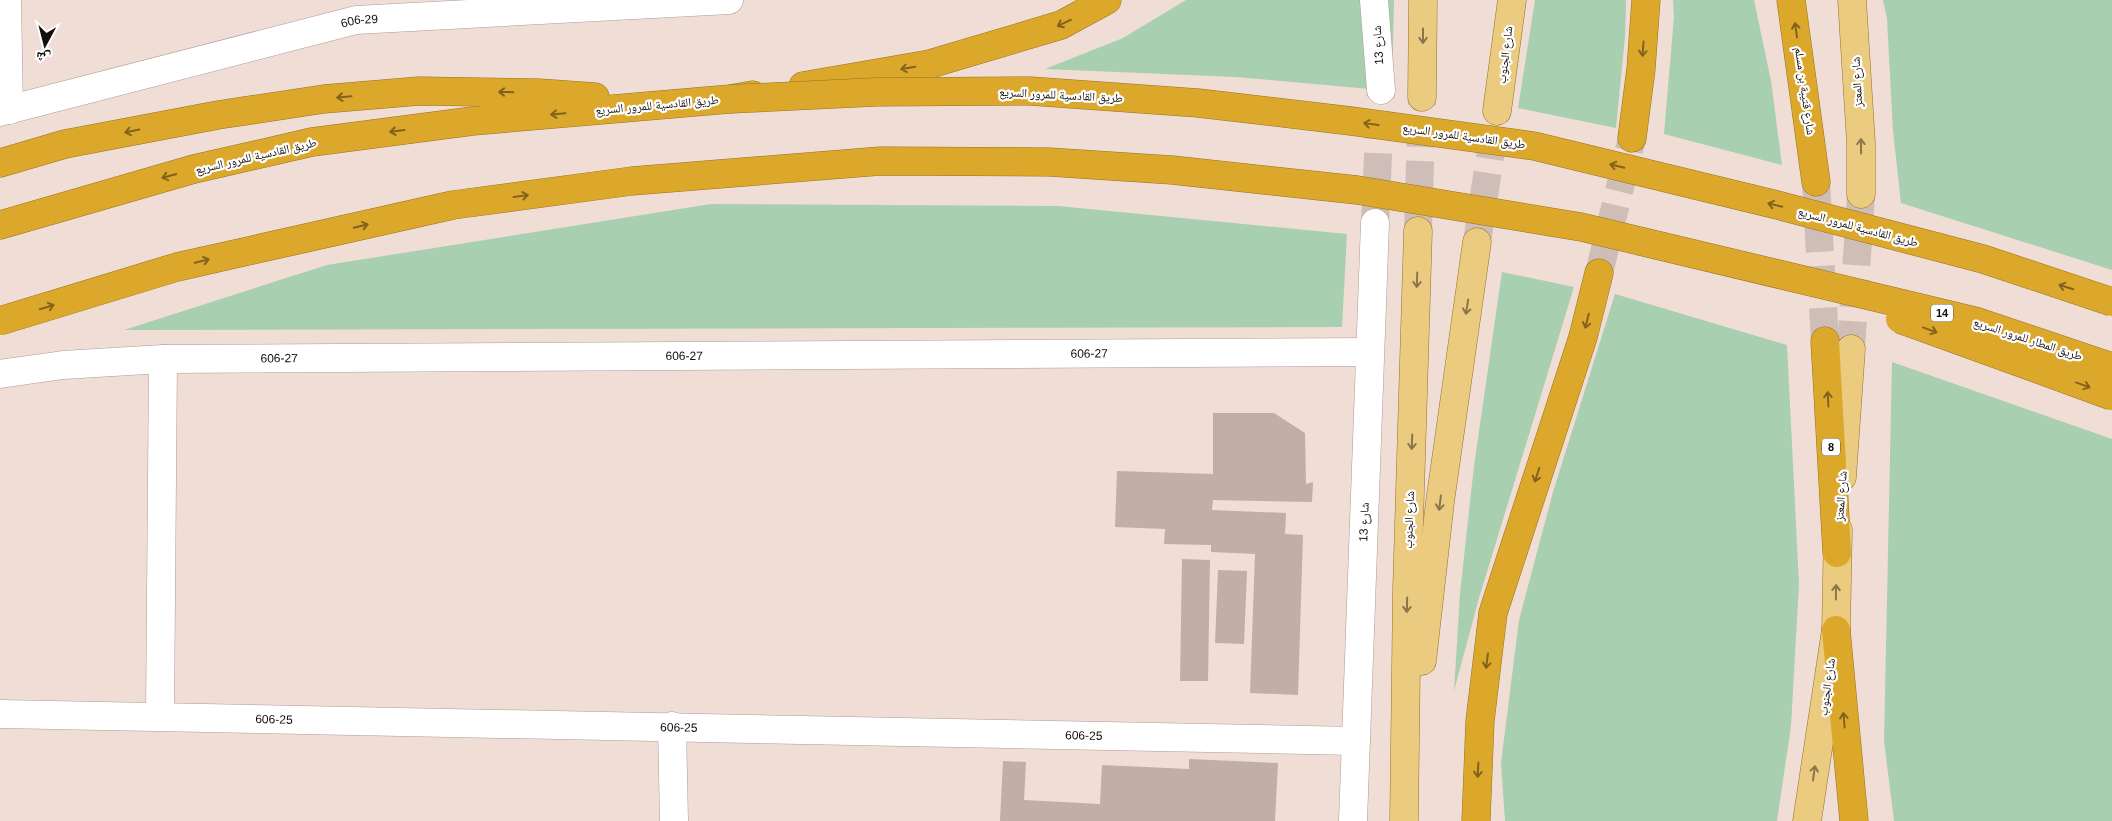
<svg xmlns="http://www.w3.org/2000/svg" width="2112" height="821" viewBox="0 0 2112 821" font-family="Arial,'Noto Naskh Arabic',sans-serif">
<rect width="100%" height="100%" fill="#f0ddd6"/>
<!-- green -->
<g fill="#a8cfb0">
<polygon points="1186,0 1394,0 1392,91 1236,77 1045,69 1123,38"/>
<polygon points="1535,0 1626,0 1625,37 1616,128 1518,108"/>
<polygon points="1673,0 1754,0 1771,81 1782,165 1664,134 1674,17"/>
<polygon points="1883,0 2112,0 2112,270 1901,203 1893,131 1887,19"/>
<polygon points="711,204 1058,206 1347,234 1342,327 124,330 327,265"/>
<polygon points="1502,272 1574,287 1479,598 1454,691 1460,593 1474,466"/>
<polygon points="1615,294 1787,345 1799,584 1791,726 1777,821 1505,821 1501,763 1519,620 1553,492"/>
<polygon points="1892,362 2112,439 2112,821 1894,821 1884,741"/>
</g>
<!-- building -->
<g fill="#c0aea7">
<polygon points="1213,413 1274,413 1305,433 1306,484 1313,482 1312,502 1213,500 1212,510 1286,513 1285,534 1303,535 1298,695 1250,693 1255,554 1211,552 1211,545 1164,544 1165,529 1115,527 1117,471 1213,474"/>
<polygon points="1182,559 1210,560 1208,681 1180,681"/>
<polygon points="1218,570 1247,571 1244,644 1215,643"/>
<polygon points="1189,759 1278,763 1275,821 1000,821 1003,761 1026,762 1024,800 1100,804 1102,765 1189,769"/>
</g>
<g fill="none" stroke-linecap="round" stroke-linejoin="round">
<!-- street-tunnel -->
<polyline stroke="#cfbeb8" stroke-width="28" stroke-dasharray="28 14" stroke-linecap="butt" points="1375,223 1381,90"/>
<!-- primary-tunnel -->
<g stroke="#cfbeb8" stroke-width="28" stroke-dasharray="28 14" stroke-linecap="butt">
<polyline points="1418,231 1422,97"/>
<polyline points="1477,242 1497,111"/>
<polyline points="1851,349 1861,194"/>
</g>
<!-- highway-tunnel -->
<g stroke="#cfbeb8" stroke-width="28" stroke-dasharray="28 14" stroke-linecap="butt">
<polyline points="1816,182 1825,341"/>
<polyline points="1599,273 1632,138"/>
</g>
<!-- street casing -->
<g stroke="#ad9b95" stroke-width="29">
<g id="street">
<polyline points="7,0 9,110"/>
<polyline points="1374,0 1381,90"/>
<path id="s1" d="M0 112 356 20 729 0"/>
<path id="s2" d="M0 374 63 365 163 359 1369 352"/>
<path id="s3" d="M0 714 1356 741"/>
<polyline points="160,716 163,359"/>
<polyline points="672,726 674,821"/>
<polyline points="1353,821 1375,223"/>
</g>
</g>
<!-- primary casing -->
<g stroke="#967220" stroke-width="29">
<g id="primary">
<polyline points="1852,0 1861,143 1861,194"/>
<polyline points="1422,97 1423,0"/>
<polyline points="1497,111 1512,0"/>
<polyline points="1842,477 1851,349"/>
<polyline points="1422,661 1440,502 1477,242"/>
<polyline points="1404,821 1407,589 1418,231"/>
<polyline points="1807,821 1836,630 1838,530"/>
</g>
</g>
<!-- highway casing -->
<g stroke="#967220" stroke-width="29">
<g id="highway">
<polyline points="1791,0 1816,182"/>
<polyline points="803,86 930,64 1061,25 1107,0"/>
<polyline points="1632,138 1641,69 1646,0"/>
<polyline points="0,163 65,144 218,115 324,99 419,91 539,93 595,97"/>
<polyline points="0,225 194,169 312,142 473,121 730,99 753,95"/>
<polyline points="1825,341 1837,553"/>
<polyline points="1836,630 1854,821"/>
<polyline points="1476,821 1480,721 1493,613 1583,337 1599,273"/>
</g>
</g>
<!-- street -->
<use href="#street" stroke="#fff" stroke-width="28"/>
<!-- primary -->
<use href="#primary" stroke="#eacb80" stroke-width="28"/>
<!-- highway -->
<use href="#highway" stroke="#dca82b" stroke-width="28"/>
<!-- highway-bridge casing -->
<g stroke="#967220" stroke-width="29" stroke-linecap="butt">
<g id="highway-bridge">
<polyline points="730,99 876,92 1030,91 1198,103 1351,121 1534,146 1781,206 1983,259 2112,302"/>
<polyline points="1900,319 2112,396"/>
<polyline points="0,321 177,267 453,205 632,181 881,161 1049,162 1172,170 1357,190 1581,227 1975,321 2112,367"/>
</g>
</g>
<!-- highway-bridge -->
<use href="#highway-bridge" stroke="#dca82b" stroke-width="28"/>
</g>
<!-- one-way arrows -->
<defs><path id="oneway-shaft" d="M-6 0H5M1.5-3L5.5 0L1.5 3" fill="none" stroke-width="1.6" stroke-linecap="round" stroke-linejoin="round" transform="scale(1.25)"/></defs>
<g stroke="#82621d">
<use href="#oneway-shaft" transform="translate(1064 23) rotate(155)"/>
<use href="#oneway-shaft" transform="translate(1796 30) rotate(-98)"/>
<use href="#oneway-shaft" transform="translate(1643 49) rotate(94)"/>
<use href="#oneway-shaft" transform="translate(908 68) rotate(170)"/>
<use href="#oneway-shaft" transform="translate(506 92) rotate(-179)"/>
<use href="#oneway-shaft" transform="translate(344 97) rotate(175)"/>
<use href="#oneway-shaft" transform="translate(558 114) rotate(175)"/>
<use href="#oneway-shaft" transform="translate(1371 124) rotate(-172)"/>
<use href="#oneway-shaft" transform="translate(132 131) rotate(169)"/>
<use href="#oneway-shaft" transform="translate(397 131) rotate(173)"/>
<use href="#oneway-shaft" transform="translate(1617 166) rotate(-166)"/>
<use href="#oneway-shaft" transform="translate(169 176) rotate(164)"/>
<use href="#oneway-shaft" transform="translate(521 196) rotate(-8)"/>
<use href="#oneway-shaft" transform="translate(1775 205) rotate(-166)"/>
<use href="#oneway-shaft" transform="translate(361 226) rotate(-13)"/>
<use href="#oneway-shaft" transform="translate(202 261) rotate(-13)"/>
<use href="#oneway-shaft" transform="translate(2066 287) rotate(-162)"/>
<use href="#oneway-shaft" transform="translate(47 307) rotate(-17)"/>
<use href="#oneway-shaft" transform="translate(1587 321) rotate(104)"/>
<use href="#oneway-shaft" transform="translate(1930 330) rotate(20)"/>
<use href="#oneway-shaft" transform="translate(2083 385) rotate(20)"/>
<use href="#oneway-shaft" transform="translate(1828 399) rotate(-93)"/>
<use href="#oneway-shaft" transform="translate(1537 475) rotate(108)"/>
<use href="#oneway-shaft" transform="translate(1487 661) rotate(97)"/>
<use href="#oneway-shaft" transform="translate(1844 720) rotate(-95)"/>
<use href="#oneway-shaft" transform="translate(1478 770) rotate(93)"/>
</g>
<g stroke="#89764b">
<use href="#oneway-shaft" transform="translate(1423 36) rotate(90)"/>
<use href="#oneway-shaft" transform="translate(1861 146) rotate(-91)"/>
<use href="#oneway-shaft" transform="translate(1417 280) rotate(92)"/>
<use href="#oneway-shaft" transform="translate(1467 307) rotate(99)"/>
<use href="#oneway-shaft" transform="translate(1412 442) rotate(92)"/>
<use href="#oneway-shaft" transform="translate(1440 503) rotate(97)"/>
<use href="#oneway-shaft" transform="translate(1836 592) rotate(-89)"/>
<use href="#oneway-shaft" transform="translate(1407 605) rotate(91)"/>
<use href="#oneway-shaft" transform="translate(1814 773) rotate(-82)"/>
</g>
<g text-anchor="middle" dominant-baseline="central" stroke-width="4.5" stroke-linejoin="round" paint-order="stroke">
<!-- shield labels -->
<g fill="#fff" stroke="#5a5654" stroke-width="1">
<rect x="1931" y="304.5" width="22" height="17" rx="4"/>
<rect x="1822" y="438.5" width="18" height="17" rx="4"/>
</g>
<g font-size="11" font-weight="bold" fill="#130d0b">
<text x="1942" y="313">14</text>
<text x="1831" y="447">8</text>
</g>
<!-- street labels -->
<g font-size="12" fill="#130d0b" stroke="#fff">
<text stroke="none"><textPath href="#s1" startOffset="371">606-29</textPath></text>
<text transform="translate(1378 45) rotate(-94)">شارع 13</text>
<text transform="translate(1505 55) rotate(-83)">شارع الجنوب</text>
<text transform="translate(1857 82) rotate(-93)">شارع المعتز</text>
<text transform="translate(1805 91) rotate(82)">شارع قتيبة بن مسلم</text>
<text transform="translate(1061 95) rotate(3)">طريق القادسية للمرور السريع</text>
<text transform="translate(657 105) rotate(-5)">طريق القادسية للمرور السريع</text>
<text transform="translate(1464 136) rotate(8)">طريق القادسية للمرور السريع</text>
<text transform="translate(256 156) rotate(-13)">طريق القادسية للمرور السريع</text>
<text transform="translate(1858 227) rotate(15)">طريق القادسية للمرور السريع</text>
<text transform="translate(2028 339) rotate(18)">طريق المطار للمرور السريع</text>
<text stroke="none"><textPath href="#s2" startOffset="1090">606-27</textPath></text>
<text stroke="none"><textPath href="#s2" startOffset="685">606-27</textPath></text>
<text stroke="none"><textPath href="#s2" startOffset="280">606-27</textPath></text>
<text transform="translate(1841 496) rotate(-86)">شارع المعتز</text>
<text transform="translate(1409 520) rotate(-88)">شارع الجنوب</text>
<text transform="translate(1364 522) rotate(-88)">شارع 13</text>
<text transform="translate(1827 687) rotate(-82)">شارع الجنوب</text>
<text stroke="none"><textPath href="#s3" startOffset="274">606-25</textPath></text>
<text stroke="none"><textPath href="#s3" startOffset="679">606-25</textPath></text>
<text stroke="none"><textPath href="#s3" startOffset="1084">606-25</textPath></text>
</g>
</g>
<!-- north arrow -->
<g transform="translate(45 45) rotate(187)" stroke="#ffffff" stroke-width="4" paint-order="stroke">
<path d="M0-4L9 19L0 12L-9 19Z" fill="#130d0b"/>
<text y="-8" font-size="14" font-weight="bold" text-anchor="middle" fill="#130d0b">ش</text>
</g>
</svg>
